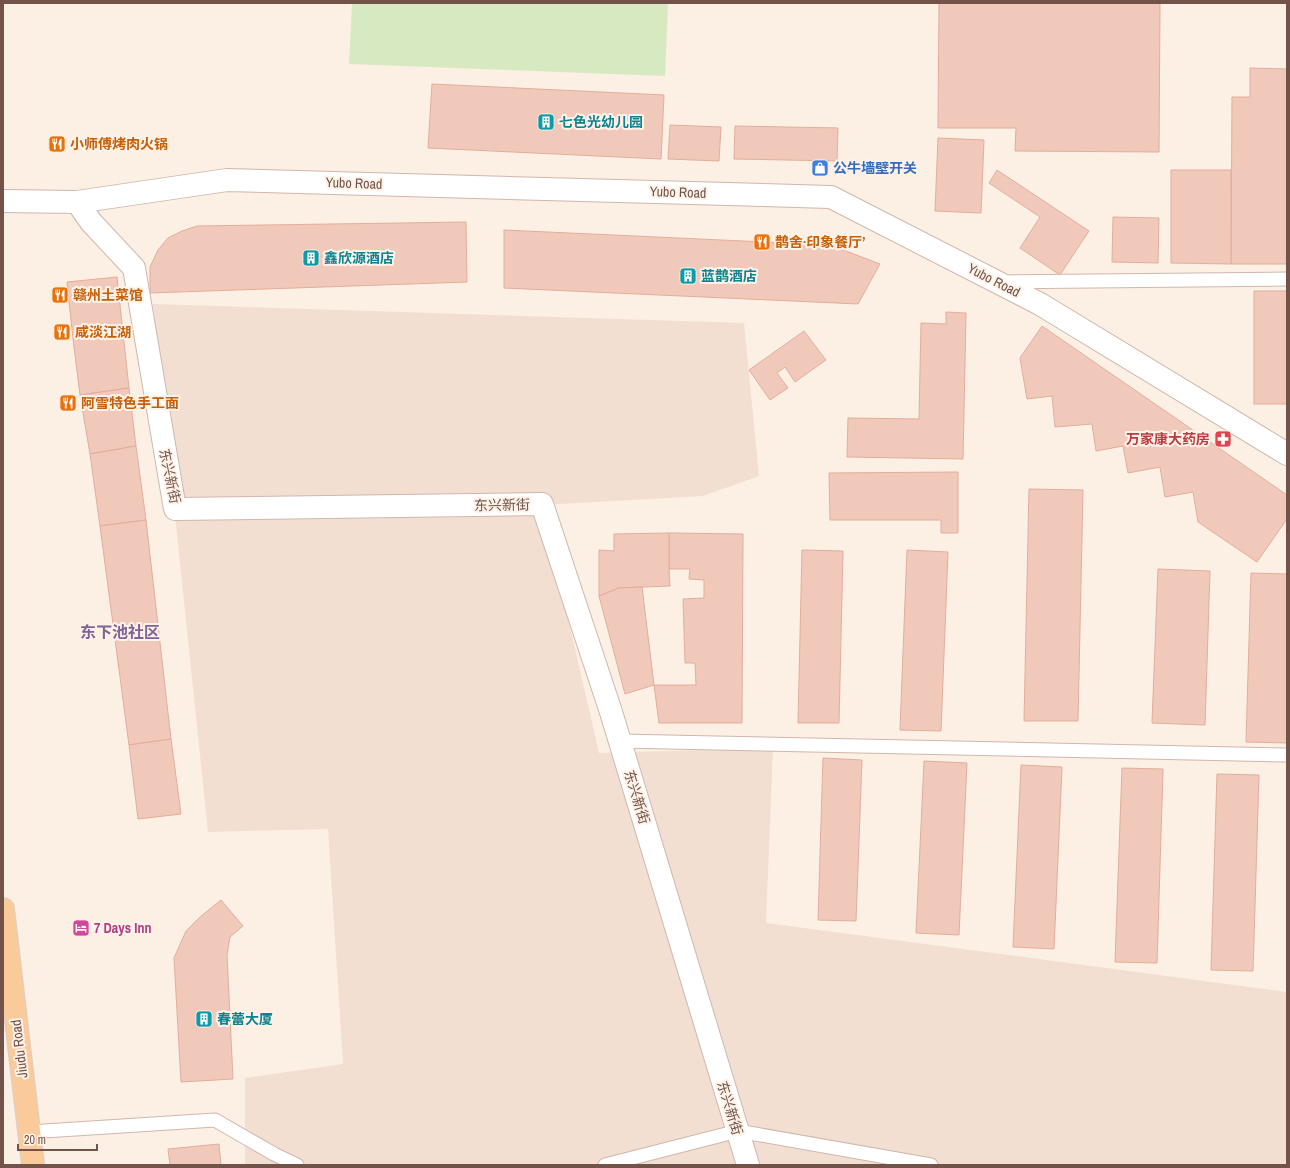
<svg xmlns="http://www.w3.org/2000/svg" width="1290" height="1168" viewBox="0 0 1290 1168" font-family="'Archivo Narrow','Noto Sans SC',sans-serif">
<rect width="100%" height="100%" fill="#fcefe3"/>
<!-- residential -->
<polygon fill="#f3dfd1" points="153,304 744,323 759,476 703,496 542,505 599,753 773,748 766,923 1287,992 1287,1165 245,1165 245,1078 343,1064 328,829 208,832"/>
<!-- green -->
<polygon fill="#d7e9c1" points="352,3 668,3 665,76 349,64"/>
<!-- building -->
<g fill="#f1c9ba" stroke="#e3ad9b">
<polygon points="939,3 1160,3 1159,152 1015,151 1016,128 938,128"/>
<polygon points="1250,68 1287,69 1287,264 1231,264 1232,97 1250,97"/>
<polygon points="432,84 664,95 661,159 428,148"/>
<polygon points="670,125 721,127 719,161 668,159"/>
<polygon points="735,126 838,128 837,161 734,159"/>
<polygon points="938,138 984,140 981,213 935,211"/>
<polygon points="997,170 1089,231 1060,275 1020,248 1040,217 989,183"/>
<polygon points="1171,170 1231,170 1231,264 1171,263"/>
<polygon points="1113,217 1159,218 1158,263 1112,262"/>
<polygon points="466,222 467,282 150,293 150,267 158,250 168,238 182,231 197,226"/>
<polygon points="504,230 830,245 880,264 858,304 504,288"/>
<polygon points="117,277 123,333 73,339 67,282"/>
<rect x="1254" y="291" width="33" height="113"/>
<polygon points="946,312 966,313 963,459 847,457 848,418 919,419 921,323 946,324"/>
<polygon points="1042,326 1287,495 1287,519 1257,562 1198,522 1193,492 1165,497 1160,467 1128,473 1123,446 1096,451 1092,424 1055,427 1052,396 1027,399 1020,358"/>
<polygon points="804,331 826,360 795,382 785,367 777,373 788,388 770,400 749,370"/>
<polygon points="123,333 129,388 80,395 73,339"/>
<polygon points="129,388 136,446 90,454 80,395"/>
<polygon points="136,446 146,520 100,526 90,454"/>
<polygon points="958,472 958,533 941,533 941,520 830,520 829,473"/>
<polygon points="1029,489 1083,490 1078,721 1024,721"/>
<polygon points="146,520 171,739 129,745 100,526"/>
<polygon points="669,533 743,534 742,723 659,723 654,685 696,685 695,663 685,663 683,599 704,598 704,580 689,579 690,569 669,569"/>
<polygon points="669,533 669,569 670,586 619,588 599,596 599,550 614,551 614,534"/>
<polygon points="802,550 843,551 839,723 798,723"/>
<polygon points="907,550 948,552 941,731 900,730"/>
<polygon points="1158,569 1210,571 1205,725 1152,723"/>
<polygon points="1251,573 1287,574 1287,743 1246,742"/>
<polygon points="642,587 654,685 625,694 599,596 619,588"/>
<polygon points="171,739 181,814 138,819 129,745"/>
<polygon points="823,758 862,760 856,921 818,920"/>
<polygon points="924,761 967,763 959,935 916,933"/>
<polygon points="1021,765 1062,767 1054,949 1013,947"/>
<polygon points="1122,768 1163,769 1157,963 1115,962"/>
<polygon points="1217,774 1259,775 1253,971 1211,970"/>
<polygon points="221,900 243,926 230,937 227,955 233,1079 181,1082 174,958 186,931 200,917"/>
<polygon points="219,1144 221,1165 170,1165 168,1149"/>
</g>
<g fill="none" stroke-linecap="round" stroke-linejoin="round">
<!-- service casing -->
<g stroke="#cfb7ac" stroke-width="15">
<g id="service">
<polyline points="1002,282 1287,279"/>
<polyline points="620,741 1287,755"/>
<polyline points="29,1132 215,1120 274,1154 297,1165"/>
<polyline points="605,1165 738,1131 931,1165"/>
</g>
</g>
<!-- minor casing -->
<g stroke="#cfb7ac" stroke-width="24">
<polyline id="minor" points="77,202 91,222 134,268 175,509 542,504 611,712 748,1165"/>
</g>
<!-- tertiary casing -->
<g stroke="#cfb7ac" stroke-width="24">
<polyline id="tertiary" points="3,201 77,202 227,180 831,197 1040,304 1287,454"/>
</g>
<!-- primary casing -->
<g stroke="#d8cfcc" stroke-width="24">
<polyline id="primary" points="3,909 33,1165"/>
</g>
<!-- service -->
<use href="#service" stroke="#fff" stroke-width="13"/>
<!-- minor -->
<use href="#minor" stroke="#fff" stroke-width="22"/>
<!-- tertiary -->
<use href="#tertiary" stroke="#fff" stroke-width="22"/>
<!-- primary -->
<use href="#primary" stroke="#faca9b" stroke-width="22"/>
</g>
<!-- icons -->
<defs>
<g id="building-square" transform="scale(0.9)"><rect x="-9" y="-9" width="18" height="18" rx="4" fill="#0f9aa8" stroke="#fff3e9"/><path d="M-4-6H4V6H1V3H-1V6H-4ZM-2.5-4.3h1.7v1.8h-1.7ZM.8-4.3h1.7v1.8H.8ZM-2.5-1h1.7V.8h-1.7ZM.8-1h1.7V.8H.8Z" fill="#fff"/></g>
<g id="restaurant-square" transform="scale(0.9)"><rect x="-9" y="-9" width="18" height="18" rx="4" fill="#e8710a" stroke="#fff3e9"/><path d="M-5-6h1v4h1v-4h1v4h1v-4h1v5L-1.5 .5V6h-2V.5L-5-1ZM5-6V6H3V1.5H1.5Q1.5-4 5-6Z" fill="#fff"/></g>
<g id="shop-square" transform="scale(0.9)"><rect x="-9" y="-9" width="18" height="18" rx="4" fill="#3f7fe0" stroke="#fff3e9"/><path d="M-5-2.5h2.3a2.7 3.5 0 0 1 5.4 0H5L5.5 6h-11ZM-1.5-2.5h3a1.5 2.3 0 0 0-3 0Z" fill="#fff"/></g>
<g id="pharmacy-square" transform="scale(0.9)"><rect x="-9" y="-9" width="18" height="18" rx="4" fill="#e0444e" stroke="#fff3e9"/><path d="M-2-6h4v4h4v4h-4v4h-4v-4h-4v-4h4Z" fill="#fff"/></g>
<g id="hotel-square" transform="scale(0.9)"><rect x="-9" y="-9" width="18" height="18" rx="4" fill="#d1479c" stroke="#fff3e9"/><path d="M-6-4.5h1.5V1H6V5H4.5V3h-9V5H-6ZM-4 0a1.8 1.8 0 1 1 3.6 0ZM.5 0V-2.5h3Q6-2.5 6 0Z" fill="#fff"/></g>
</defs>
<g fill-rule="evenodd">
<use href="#building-square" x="546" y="122"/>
<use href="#restaurant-square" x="57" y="144"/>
<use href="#shop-square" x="820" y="168"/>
<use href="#restaurant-square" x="762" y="242"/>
<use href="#building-square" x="311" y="258"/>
<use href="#building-square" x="688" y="276"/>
<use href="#restaurant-square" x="60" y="295"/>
<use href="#restaurant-square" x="62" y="332"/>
<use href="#restaurant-square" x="68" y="403"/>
<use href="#pharmacy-square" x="1223" y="439"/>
<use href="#hotel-square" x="81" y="928"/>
<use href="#building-square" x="204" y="1019"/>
</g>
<g text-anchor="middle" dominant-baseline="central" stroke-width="4" stroke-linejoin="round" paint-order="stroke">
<!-- culture labels -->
<g font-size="14" font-weight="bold" fill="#0d838f" stroke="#fff3e9" text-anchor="start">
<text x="559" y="122">七色光幼儿园</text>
<text x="324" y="258">鑫欣源酒店</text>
<text x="701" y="276">蓝鹊酒店</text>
<text x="217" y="1019">春蕾大厦</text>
</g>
<!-- food labels -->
<g font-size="14" font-weight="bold" fill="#c56008" stroke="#fff3e9" text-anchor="start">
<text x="70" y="144">小师傅烤肉火锅</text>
<text x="775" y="242">鹊舍·印象餐厅’</text>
<text x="73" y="295">赣州土菜馆</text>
<text x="75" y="332">咸淡江湖</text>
<text x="81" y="403">阿雪特色手工面</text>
</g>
<!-- shop labels -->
<g font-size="14" font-weight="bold" fill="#366cbe" stroke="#fff3e9" text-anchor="start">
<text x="833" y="168">公牛墙壁开关</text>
</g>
<!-- street labels -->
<g font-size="14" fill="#735349" stroke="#fff3e9">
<text transform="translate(354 183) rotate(2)">Yubo Road</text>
<text transform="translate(678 192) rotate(2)">Yubo Road</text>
<text transform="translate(994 280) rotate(27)">Yubo Road</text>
<text transform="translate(170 476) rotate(78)">东兴新街</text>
<text transform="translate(502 505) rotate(-1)">东兴新街</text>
<text transform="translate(637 797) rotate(73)">东兴新街</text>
<text transform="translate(19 1049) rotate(-97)">Jiudu Road</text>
<text transform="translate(730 1108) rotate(73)">东兴新街</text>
</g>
<!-- health labels -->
<g font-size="14" font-weight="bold" fill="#be3a42" stroke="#fff3e9" text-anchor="end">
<text x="1210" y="439">万家康大药房</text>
</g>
<!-- hotel labels -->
<g font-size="14" font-weight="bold" fill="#b23c85" stroke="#fff3e9" text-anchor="start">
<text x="94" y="928">7 Days Inn</text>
</g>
<!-- quarter labels -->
<g font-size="16" font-weight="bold" fill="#7f6597" stroke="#fff3e9">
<text x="120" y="632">东下池社区</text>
</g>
</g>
<!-- border -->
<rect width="1290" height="1168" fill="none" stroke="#735349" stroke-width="8"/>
<!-- scale -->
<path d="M18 1144v6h79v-6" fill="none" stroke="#735349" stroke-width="2"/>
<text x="24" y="1144" font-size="12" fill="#735349" stroke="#fff3e9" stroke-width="3" paint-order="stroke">20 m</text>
</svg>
